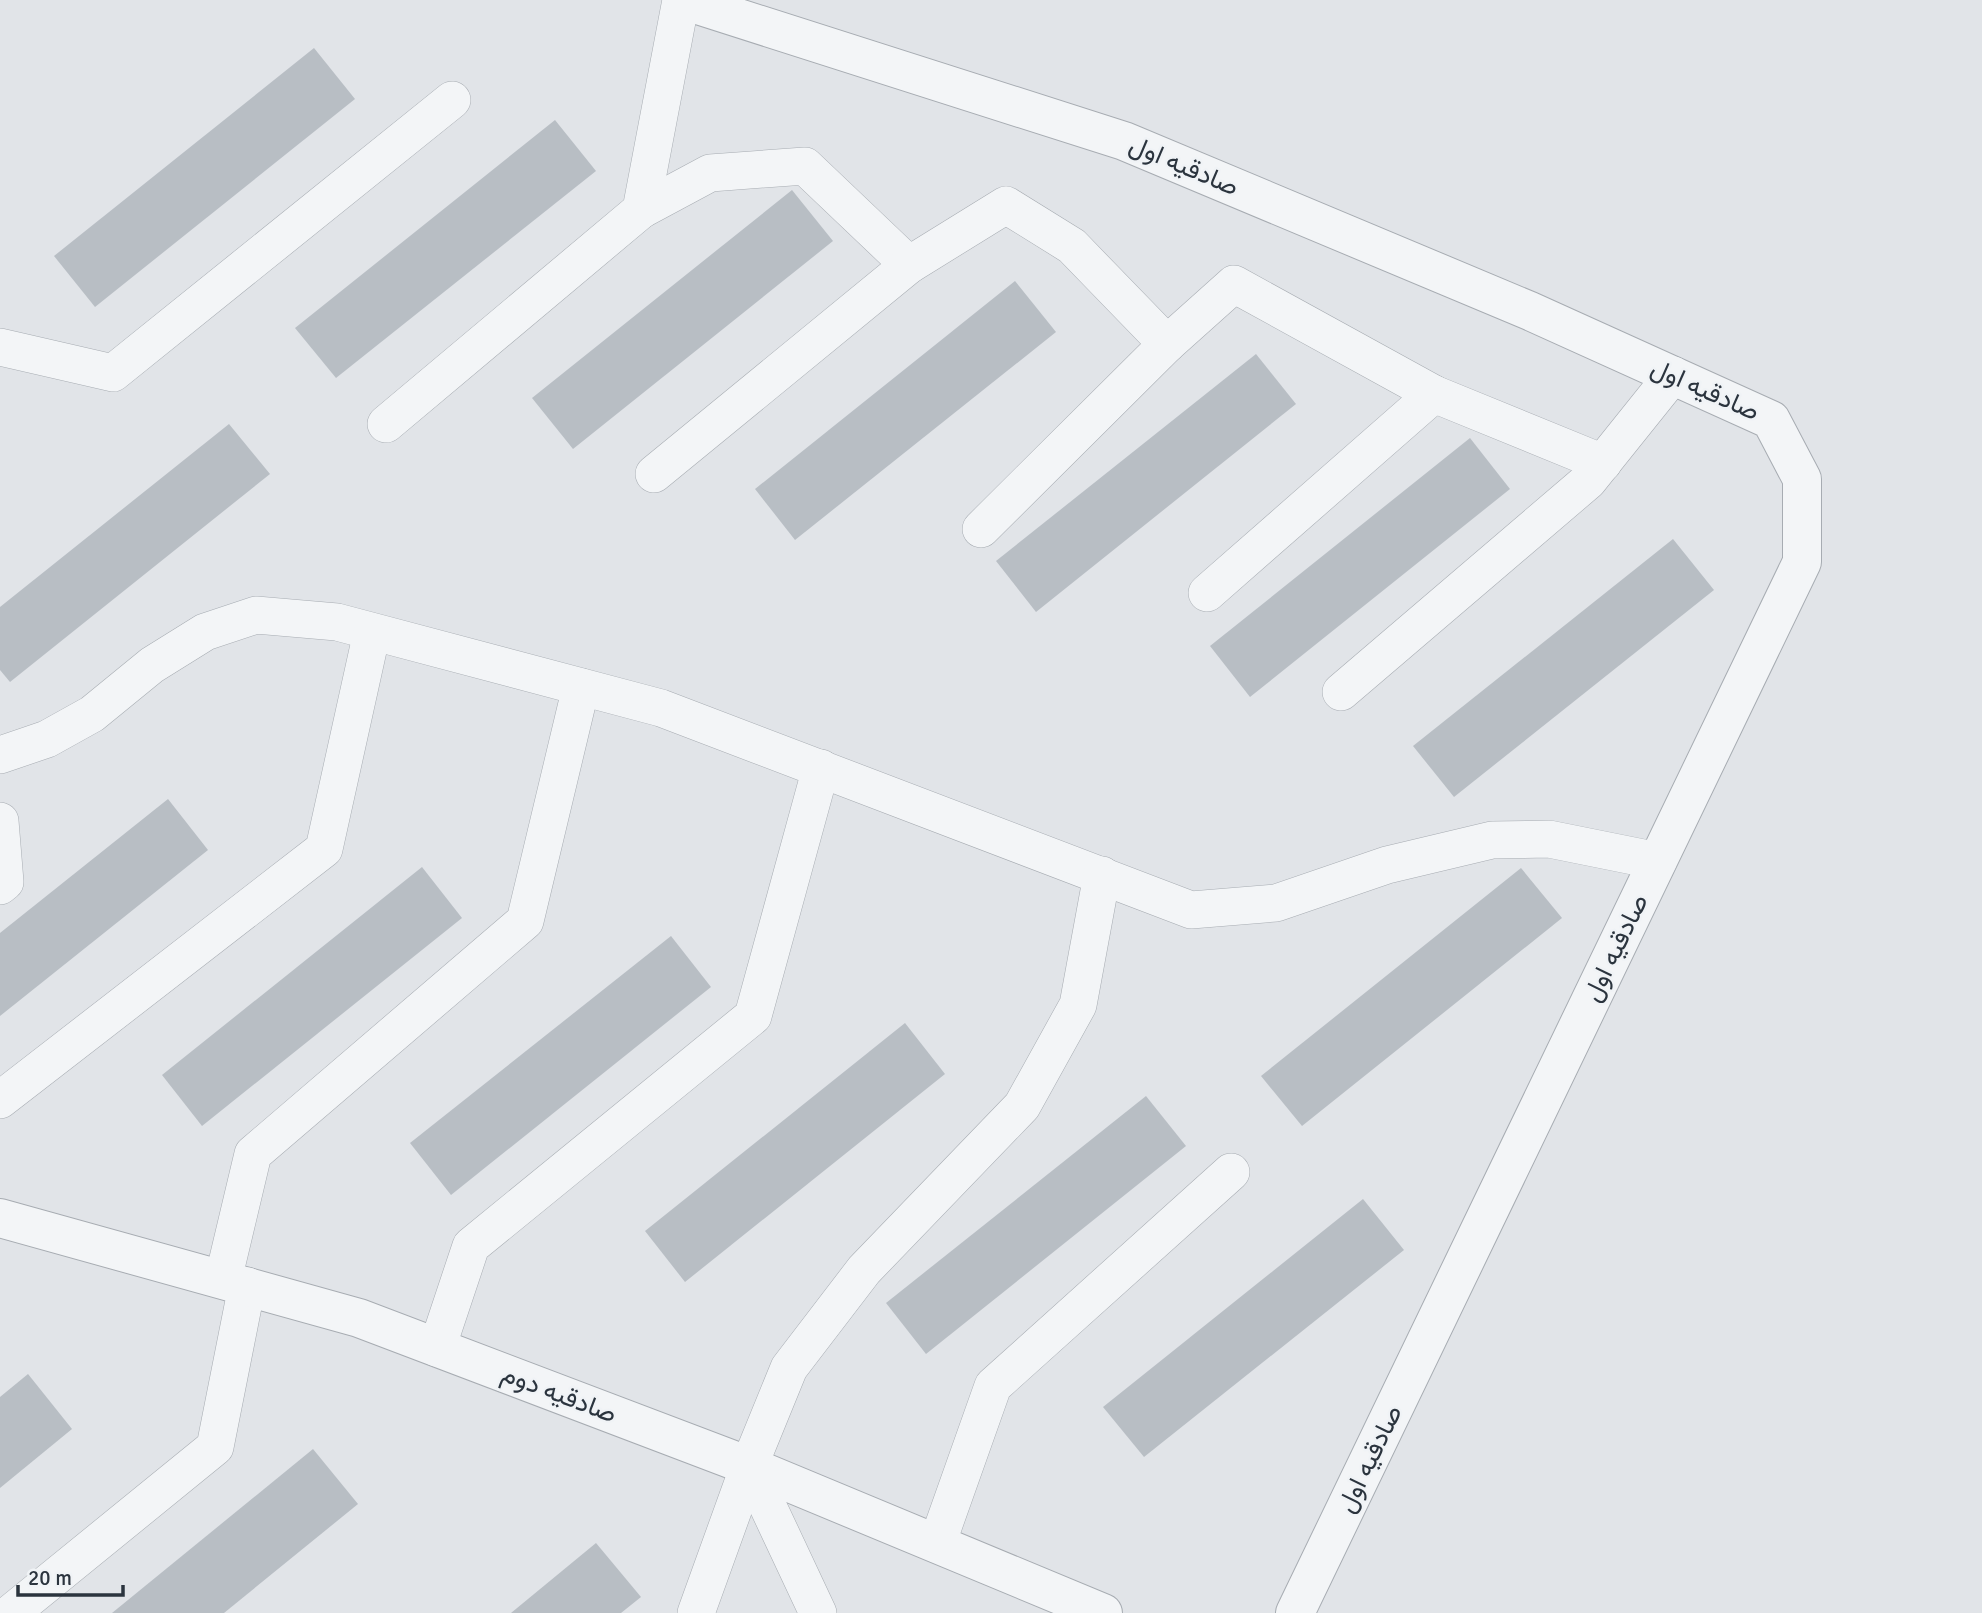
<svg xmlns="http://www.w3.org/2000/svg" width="1982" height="1613" viewBox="0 0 1982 1613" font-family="Signika,Vazirmatn,sans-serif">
<rect width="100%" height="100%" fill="#e1e4e8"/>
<!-- building -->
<g fill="#b8bec4">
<polygon points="314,48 355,99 95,307 54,256"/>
<polygon points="555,120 596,171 336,378 295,328"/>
<polygon points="792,190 833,241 573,449 532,398"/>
<polygon points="1015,281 1056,332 795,540 755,489"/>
<polygon points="1256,354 1296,404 1036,612 996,561"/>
<polygon points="229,424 270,474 10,682 0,670 0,607"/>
<polygon points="1470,438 1510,489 1250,697 1210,646"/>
<polygon points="1673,539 1714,590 1454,797 1413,746"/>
<polygon points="168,799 208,850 0,1016 0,933"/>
<polygon points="422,867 462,918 202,1126 162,1075"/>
<polygon points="1521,868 1562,918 1302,1126 1261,1076"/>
<polygon points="671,936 711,987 451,1195 410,1143"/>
<polygon points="905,1023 945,1074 685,1282 645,1231"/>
<polygon points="1146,1096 1186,1146 926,1354 886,1303"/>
<polygon points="1363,1199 1404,1250 1144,1457 1103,1407"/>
<polygon points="28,1374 72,1429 0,1488 0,1397"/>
<polygon points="313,1449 358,1504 224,1613 112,1613"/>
<polygon points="596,1543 641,1597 621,1613 511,1613"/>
</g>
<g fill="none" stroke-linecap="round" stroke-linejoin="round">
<!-- minor casing -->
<g stroke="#a7acb2" stroke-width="38">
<g id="minor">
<polyline points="641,210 710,173 805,166 909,265"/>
<polyline points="0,347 113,373 452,100"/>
<polyline points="1434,394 1603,463"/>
<polyline points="386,424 641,210 681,0"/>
<polyline points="654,474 909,265 1006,205 1072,246 1167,344"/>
<polyline points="981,529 1167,344 1234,284 1434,394 1207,593"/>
<polyline points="1341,692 1588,481 1673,375"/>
<polyline points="0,755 47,739 92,714 152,665 205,632 256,615 337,622 661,708 1191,910 1276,903 1387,865 1492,840 1549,839 1658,861"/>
<polyline points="0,821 5,882 0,886"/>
<polyline points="0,1100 324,849 372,632"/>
<polyline points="223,1280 253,1154 525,921 581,687"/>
<polyline points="437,1348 471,1246 753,1016 821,768"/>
<polyline points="749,1466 818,1613"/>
<polyline points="937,1544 993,1386 1231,1172"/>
<polyline points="11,1613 215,1447 247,1286"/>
<polyline points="696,1613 749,1466 789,1368 864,1270 1022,1106 1078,1005 1102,875"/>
</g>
</g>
<!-- tertiary casing -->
<g stroke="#a7acb2" stroke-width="40">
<g id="tertiary">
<polyline points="682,0 1124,141 1530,311 1771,420 1802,479 1802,562 1295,1613"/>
<polyline points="0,1218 359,1318 749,1466 1103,1613"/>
</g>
</g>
<!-- minor -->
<use href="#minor" stroke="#f3f5f7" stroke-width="37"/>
<!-- tertiary -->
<use href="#tertiary" stroke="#f3f5f7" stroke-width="38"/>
</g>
<g text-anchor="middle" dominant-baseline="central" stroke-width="5" stroke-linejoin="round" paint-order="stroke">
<!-- street labels -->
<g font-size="26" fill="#2b343e" stroke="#f0f3f6">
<text transform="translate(1184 166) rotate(23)">صادقیه اول</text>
<text transform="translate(1705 390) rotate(24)">صادقیه اول</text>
<text transform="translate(1616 948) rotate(-64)">صادقیه اول</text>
<text transform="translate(559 1394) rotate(21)">صادقیه دوم</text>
<text transform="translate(1370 1459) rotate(-64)">صادقیه اول</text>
</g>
</g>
<!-- scale -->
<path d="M18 1585v10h105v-10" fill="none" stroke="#2b343e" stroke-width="3.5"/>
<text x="28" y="1585" font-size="21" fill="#2b343e" stroke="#f0f3f6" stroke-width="5" paint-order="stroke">20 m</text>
</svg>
